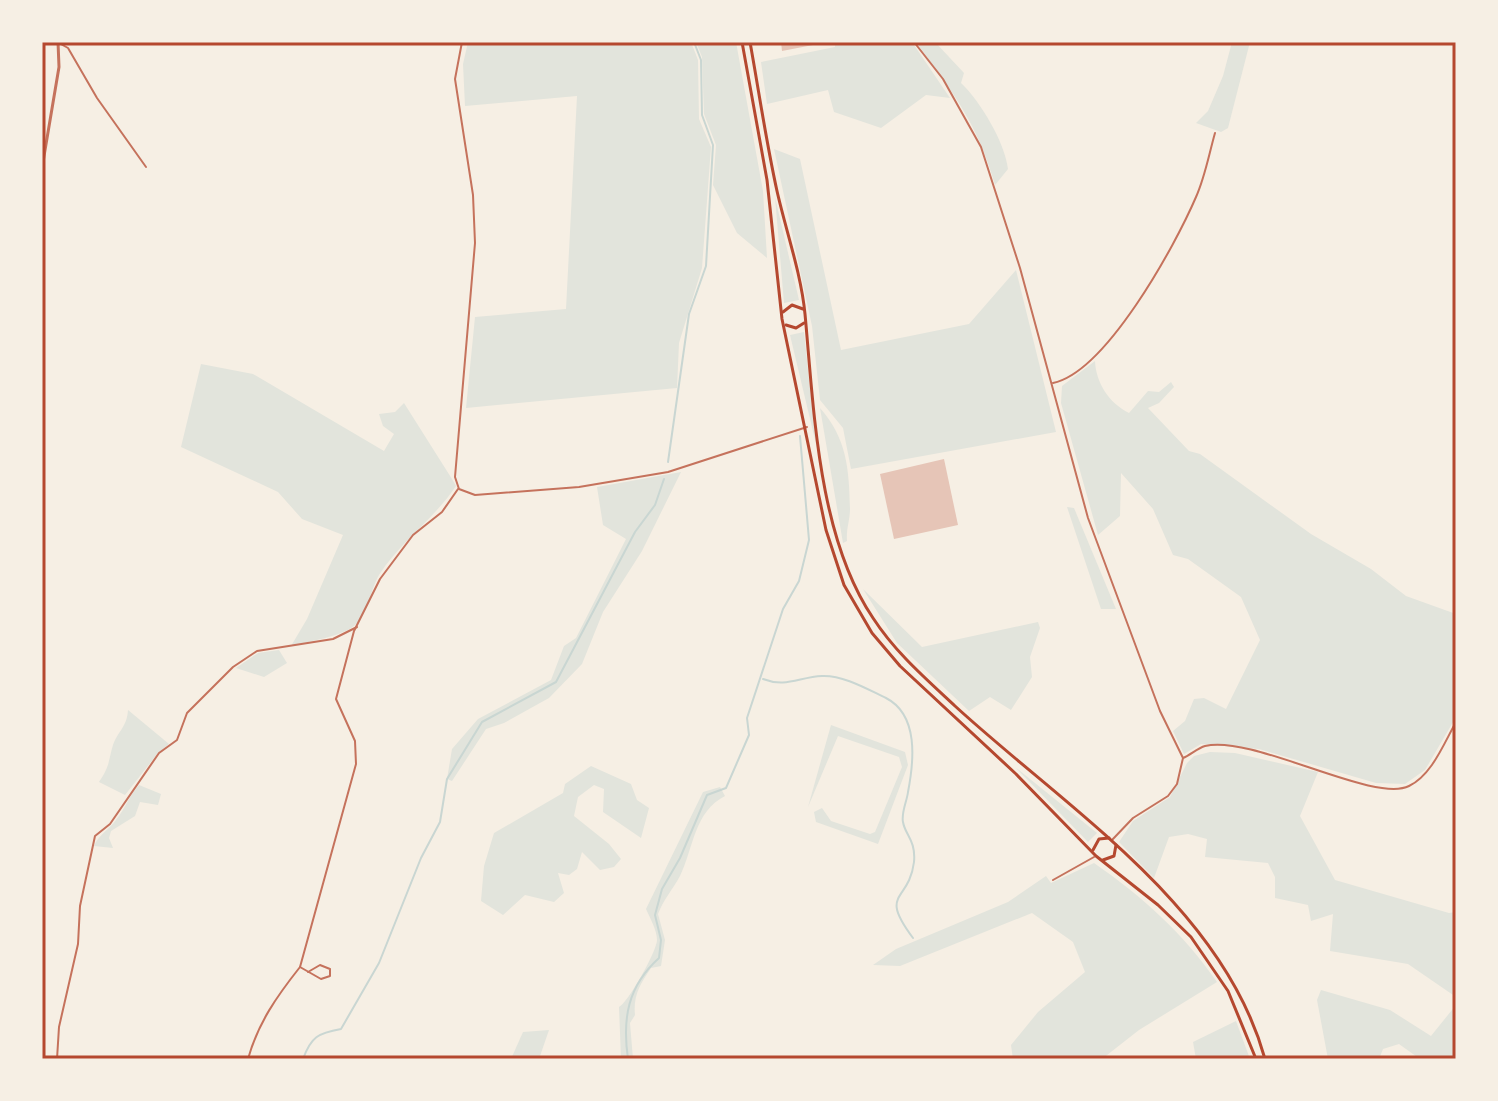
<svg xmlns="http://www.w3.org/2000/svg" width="1498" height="1101" viewBox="0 0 1498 1101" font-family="Karla,sans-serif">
<rect width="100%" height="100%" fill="#f6efe4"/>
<!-- green -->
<g fill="#e2e4dc">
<polygon points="468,42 691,42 698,60 699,119 711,147 702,268 679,343 677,388 466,408 475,317 566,309 577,96 465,106 463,64"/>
<polygon points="696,42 736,42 763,191 767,258 737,233 713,185 716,145 704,114 702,57"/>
<polygon points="835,42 912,42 950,98 926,95 881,128 834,112 828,90 767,104 761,62 835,47"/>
<path d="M916 42H935L964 73 961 83C981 102 1005 143 1008 169L995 185C977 122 953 93 916 42Z"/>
<polygon points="1232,42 1250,42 1228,128 1221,132 1196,123 1208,111 1223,76"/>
<polygon points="774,149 800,159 841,350 969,324 1016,270 1056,432 851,469 843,428 820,400 812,326"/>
<polygon points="775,197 799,300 784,303"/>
<polygon points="804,332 816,444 790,335"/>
<path d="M1095 361C1096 383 1109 403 1129 413L1148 391 1159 392 1171 382 1174 387 1159 403 1148 408 1189 451 1200 454 1311 534 1371 569 1406 596 1456 614V717L1425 770 1405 784 1376 783 1259 749 1201 744 1184 754 1173 731 1185 721 1194 699 1204 698 1226 709 1260 640 1241 597 1188 559 1173 555 1153 509 1121 473 1120 516 1098 535 1061 403 1062 386Z"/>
<path d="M201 364 253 374 384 451 394 434 383 426 379 414 395 412 404 403 452 479 456 486C434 519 401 541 379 575 370 590 369 613 355 625 344 636 306 642 291 646L307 619 343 535 302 519 278 492 181 447Z"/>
<path d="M820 408C847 439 849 468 850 509 850 520 846 529 847 541L843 543Z"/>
<polygon points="681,472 642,551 603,612 582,664 549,698 504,723 486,729 452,781 447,779 452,749 478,719 551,680 564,646 576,638 626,539 603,525 597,487"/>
<polygon points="1067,507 1074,508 1116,609 1101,609"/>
<polygon points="863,589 922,647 1038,622 1040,628 1030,657 1032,677 1011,710 990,697 969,711 897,643"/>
<polygon points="279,650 287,663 264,677 236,668 258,653"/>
<path d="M128 710 169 744 158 753 125 795 99 782C110 766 108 762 113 745 118 731 127 727 128 710Z"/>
<polygon points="831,725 905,752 908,765 878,844 816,822 814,812 822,808 831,821 870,834 875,832 902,767 899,757 838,736 808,807"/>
<polygon points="1210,752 1235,753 1318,772 1300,816 1335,880 1449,913 1456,912 1456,997 1408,964 1330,951 1333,914 1311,921 1308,905 1275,898 1275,877 1268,863 1205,857 1207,839 1188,834 1169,837 1154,878 1119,842 1133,821 1170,797 1187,763 1194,756"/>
<polygon points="591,766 631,784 637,800 649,808 641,838 603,812 604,789 594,785 578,797 574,816 609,844 621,859 614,867 600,870 582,852 577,869 569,875 558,873 564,893 554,902 525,895 503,915 481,901 484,866 494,833 563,793 565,784"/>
<polygon points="1015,767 1097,833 1088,842"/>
<path d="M139 785 161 794 158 805 140 802 135 816 111 831 109 838 113 848 94 846C99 834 109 830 116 820 125 809 129 796 139 785Z"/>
<path d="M720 787 725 796C694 812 694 847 680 876 673 889 663 900 658 914L665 940 661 966 651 968C640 984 633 996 635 1015L630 1023 633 1059H621L619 1007C628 1003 657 951 657 940 657 930 650 918 646 909L703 792Z"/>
<path d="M1094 863C1143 897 1183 933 1217 982L1139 1030 1102 1059H1013L1011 1045 1038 1012 1085 972 1073 942 1032 913 900 966 873 965 896 949 1008 902 1046 876 1051 883Z"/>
<polygon points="1321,990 1390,1010 1431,1036 1456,1005 1456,1059 1420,1059 1399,1044 1383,1049 1379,1059 1328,1059 1317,1000"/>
<polygon points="1236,1021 1250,1059 1196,1059 1193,1042"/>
<polygon points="549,1030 539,1059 511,1059 523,1032"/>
</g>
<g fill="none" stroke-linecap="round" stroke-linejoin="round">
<!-- stream -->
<g stroke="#c9d6d2" stroke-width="2">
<polyline points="668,462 689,314 706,266 713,145 702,115 701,60 694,42"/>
<path d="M763 679C786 688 799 677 822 676 843 675 867 689 886 698 919 715 914 761 908 792 907 801 901 813 903 822 905 835 916 840 914 862 909 903 878 891 913 938"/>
<path d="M303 1059C311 1037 318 1033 341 1029L379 963 421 858 440 822 447 779 482 722 556 682 635 532 655 505 664 479"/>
<path d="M628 1059C622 1018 628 986 659 958L661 940 655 915 662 889 680 858 707 795 726 788 749 735 747 718 783 609 799 581 809 540 800 436"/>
</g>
</g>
<!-- building -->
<g fill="#e6c5b7">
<polygon points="781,42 812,42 813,45 782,51"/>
<polygon points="944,459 958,525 894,539 880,474"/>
</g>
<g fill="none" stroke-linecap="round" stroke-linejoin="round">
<!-- minor -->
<g stroke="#c5725c" stroke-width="2">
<polyline points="462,42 455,79 473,195 475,243 455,477 459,489 475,495 579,487 668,472 807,427"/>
<polyline points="914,42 943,79 981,147 1020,268 1088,518 1160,711 1183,758"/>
<polyline points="59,43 68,48 97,98 146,167"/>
<path d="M1053 383C1106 372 1175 246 1196 197 1205 177 1209 154 1215 133"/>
<path d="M1112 840 1133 818 1168 796 1177 784 1183 758C1190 755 1198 748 1205 746 1252 734 1374 804 1409 786 1432 775 1444 743 1456 722"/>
<polyline points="1053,880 1094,857"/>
<polyline points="300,967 356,764 355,741 336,699 354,631 380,579 413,535 442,512 458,489"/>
<polyline points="57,1059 59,1027 78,944 80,906 95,836 110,824 159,753 177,740 187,713 233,667 257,651 333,639 357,627"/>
<path d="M248 1059C258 1023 277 996 300 967L321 979 330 976V969L320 965 308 972"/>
</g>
<!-- tertiary -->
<polyline stroke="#c5725c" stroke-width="3" points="42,168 59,67 58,42"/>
<!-- secondary -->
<g stroke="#b5482f" stroke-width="3">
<polyline points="742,42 767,180 782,319 826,530 844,585 872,633 900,666 1016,774 1096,856 1158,905 1191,937 1228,991 1256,1059"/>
<path d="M750 42C759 92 766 141 777 191 786 231 801 273 805 314 814 410 818 537 873 618 895 652 925 678 955 706 1066 808 1223 906 1265 1059"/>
<polyline points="783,312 792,305 803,309"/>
<polyline points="786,325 796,328 804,323"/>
<polyline points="1093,850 1099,839 1109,838"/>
<polyline points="1103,860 1114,856 1116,845"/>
</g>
</g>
<!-- border -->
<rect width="1498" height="1101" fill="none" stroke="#f6efe4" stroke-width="88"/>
<rect x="44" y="44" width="1410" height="1013" fill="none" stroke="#b5482f" stroke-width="3"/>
</svg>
